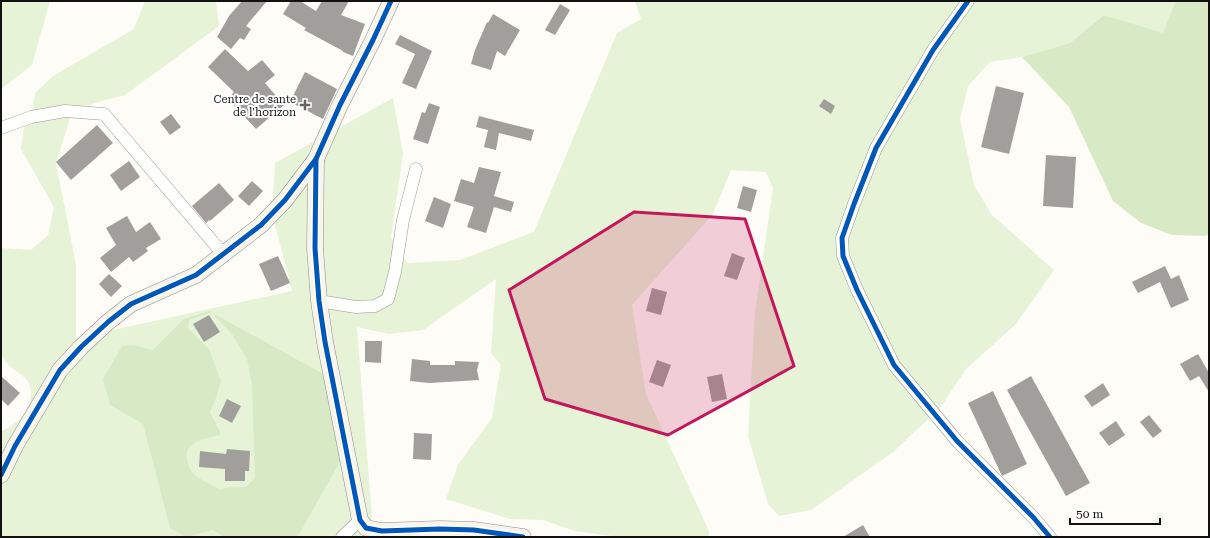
<svg xmlns="http://www.w3.org/2000/svg" width="1210" height="538" viewBox="0 0 1210 538" font-family="'Roboto Serif',serif">
<rect width="100%" height="100%" fill="#fdfcf7"/>
<!-- green -->
<g fill="#e7f3d7">
<polygon points="1,1 50,1 32,65 1,89"/>
<path d="M145 1H216L219 26 125 95 73 109 56 163 76 265V338L292 291 272 213 275 163 393 98 403 154 391 238 407 263 460 260 534 232 617 33 641 19 635 1H1176L1164 34 1104 15 1070 43 1022 57 990 62 968 86 960 119 974 185 992 215 1054 270 1016 324 966 369 940 408 893 452 811 510 779 516 768 504 748 436 755 312 773 188 766 172 731 170 713 214 632 305 646 394 709 531V537H619L575 531 543 520 510 519 446 499 458 465 492 418 501 365 491 353 496 279 423 330 389 334 357 327 372 518 363 537H1V431C19 426 37 403 29 383 26 376 11 369 6 362 4 359 2 355 1 351V248L31 250 48 235 54 207 21 149 24 127 31 117 35 93 53 76 134 29Z"/>
</g>
<!-- forest -->
<g fill="#d8eac5" fill-rule="evenodd">
<polygon points="1176,1 1209,1 1209,234 1206,236 1172,235 1141,223 1113,201 1069,107 1022,57 1070,43 1104,15 1163,33"/>
<path d="M209 311 325 375 345 453 298 536 293 537H224L213 530 186 537 170 528 143 424 110 405 103 379 122 346 133 345 153 350 184 319ZM209 313 213 314 232 334 247 359 252 385 255 478 246 487H231L220 489C212 485 198 479 193 473 189 469 188 464 187 458 184 441 208 438 220 435V432L210 412 216 398 221 381 209 349 188 328 189 320Z"/>
</g>
<!-- building -->
<g fill="#a19f9c">
<polygon points="242,1 267,1 246,26 251,29 244,40 240,38 231,49 217,37 229,16"/>
<polygon points="291,1 300,1 316,11 322,1 349,1 341,15 365,24 353,56 343,52 343,51 304,30 306,28 283,14"/>
<polygon points="560,4 570,10 555,35 545,30"/>
<polygon points="493,14 520,30 505,56 497,51 491,70 471,64 475,50 487,22 488,23"/>
<polygon points="400,35 432,51 416,89 402,83 415,54 395,44"/>
<polygon points="225,49 248,71 262,60 275,75 265,83 284,105 256,129 228,99 234,92 208,67"/>
<polygon points="305,72 337,89 323,119 290,102"/>
<polygon points="996,86 1024,93 1009,154 981,147"/>
<polygon points="824,99 835,106 831,114 819,106"/>
<polygon points="429,103 440,107 428,144 413,139 422,112 425,113"/>
<polygon points="171,114 181,127 170,135 160,122"/>
<polygon points="479,116 534,130 531,141 499,133 496,150 484,147 488,130 476,127"/>
<polygon points="97,125 113,143 71,180 56,162"/>
<polygon points="1046,155 1076,157 1073,208 1043,206"/>
<polygon points="129,161 140,177 121,191 110,175"/>
<polygon points="479,167 501,172 494,196 514,202 511,212 494,207 486,233 467,227 474,207 454,201 461,179 474,183"/>
<polygon points="252,181 263,191 249,206 238,196"/>
<polygon points="219,183 234,200 210,221 209,220 206,223 192,206"/>
<polygon points="743,186 757,190 751,212 737,208"/>
<polygon points="434,197 451,204 443,228 425,221"/>
<polygon points="127,216 136,232 150,222 161,239 146,248 148,251 133,262 129,257 111,272 100,258 116,245 106,228"/>
<polygon points="732,253 745,258 737,280 724,276"/>
<polygon points="278,256 290,283 271,291 259,264"/>
<polygon points="1165,266 1171,279 1179,275 1189,300 1171,308 1160,282 1138,293 1132,282"/>
<polygon points="109,274 122,286 111,297 99,284"/>
<polygon points="652,288 667,292 661,315 646,311"/>
<polygon points="209,315 220,332 204,342 193,324"/>
<polygon points="365,341 382,341 381,363 365,362"/>
<polygon points="1198,354 1209,373 1209,392 1199,376 1190,381 1180,364"/>
<polygon points="412,359 430,361 430,365 455,365 455,361 479,362 477,370 479,380 429,383 410,381"/>
<polygon points="657,360 671,365 663,387 649,382"/>
<polygon points="722,374 727,399 712,402 707,377"/>
<polygon points="1,376 20,393 8,406 1,399"/>
<polygon points="1031,376 1090,483 1066,496 1007,390"/>
<polygon points="1103,383 1110,395 1092,407 1084,396"/>
<polygon points="993,391 1027,464 1002,476 968,403"/>
<polygon points="227,399 241,406 232,423 219,416"/>
<polygon points="1149,415 1162,431 1153,438 1140,422"/>
<polygon points="1116,421 1125,435 1109,446 1099,433"/>
<polygon points="414,433 432,434 431,460 413,459"/>
<polygon points="227,449 250,451 249,471 245,471 245,481 225,481 225,469 199,467 200,451 226,454"/>
<polygon points="863,525 870,537 843,537"/>
</g>
<g fill="none" stroke-linecap="round" stroke-linejoin="round">
<!-- street casing -->
<g stroke="#979795" stroke-width="13">
<g id="street">
<polyline points="968,1 933,50 876,148 854,204 842,238 843,256 857,290 894,365 957,441 1033,517 1050,537"/>
<polyline points="1,128 31,117 65,111 104,114 223,254"/>
<polyline points="319,301 356,307 375,306 388,299 395,272 403,220 416,169"/>
<polyline points="342,537 360,520"/>
</g>
</g>
<!-- secondary casing -->
<g stroke="#8e8d8b" stroke-width="17">
<g id="secondary">
<polyline points="316,159 315,248 319,301 325,342 360,520 366,528 382,531 440,529 474,530 523,537"/>
<polyline points="1,475 15,446 60,370 81,347 108,322 131,304 196,275 261,225 285,200 316,159 340,105 373,40 391,1"/>
</g>
</g>
<!-- street -->
<use href="#street" stroke="#fffffe" stroke-width="12"/>
<!-- secondary -->
<use href="#secondary" stroke="#f6f4eb" stroke-width="16"/>
<!-- cycleway casing -->
<g stroke="#fff" stroke-width="8">
<g id="cycleway">
<polyline points="968,1 933,50 876,148 854,204 842,238 843,256 857,290 894,365 957,441 1033,517 1050,537"/>
<polyline points="316,159 315,248 319,301 325,342 360,520 366,528 382,531 440,529 474,530 523,537"/>
<polyline points="1,475 15,446 60,370 81,347 108,322 131,304 196,275 261,225 285,200 316,159 340,105 373,40 391,1"/>
</g>
</g>
<!-- cycleway -->
<use href="#cycleway" stroke="#0057b8" stroke-width="5"/>
</g>
<!-- marked area -->
<path fill="#c2185b" fill-opacity="0.2" stroke="#c2185b" stroke-width="3" stroke-linejoin="round" d="M634 212 745 219 794 366 668 435 545 399 509 290Z"/>
<!-- markers -->
<path fill="#646362" stroke="#fff" stroke-width="1.5" d="M303 99h4v4h4v4h-4v4h-4v-4h-4v-4h4z"/>
<g text-anchor="middle" dominant-baseline="central" stroke-width="4" stroke-linejoin="round" paint-order="stroke">
<!-- poi labels -->
<g font-size="11" fill="#111" stroke="#fff" text-anchor="end">
<text x="296" y="99">Centre de sante<tspan x="296" dy="13">de l'horizon</tspan></text>
</g>
</g>
<!-- border -->
<rect width="1210" height="538" fill="none" stroke="#111111" stroke-width="4"/>
<!-- scale -->
<path d="M1070 518v6h90v-6" fill="none" stroke="#111111" stroke-width="2"/>
<text x="1076" y="518" font-size="12" fill="#111111" stroke="#ffffff" stroke-width="3" paint-order="stroke">50 m</text>
</svg>
